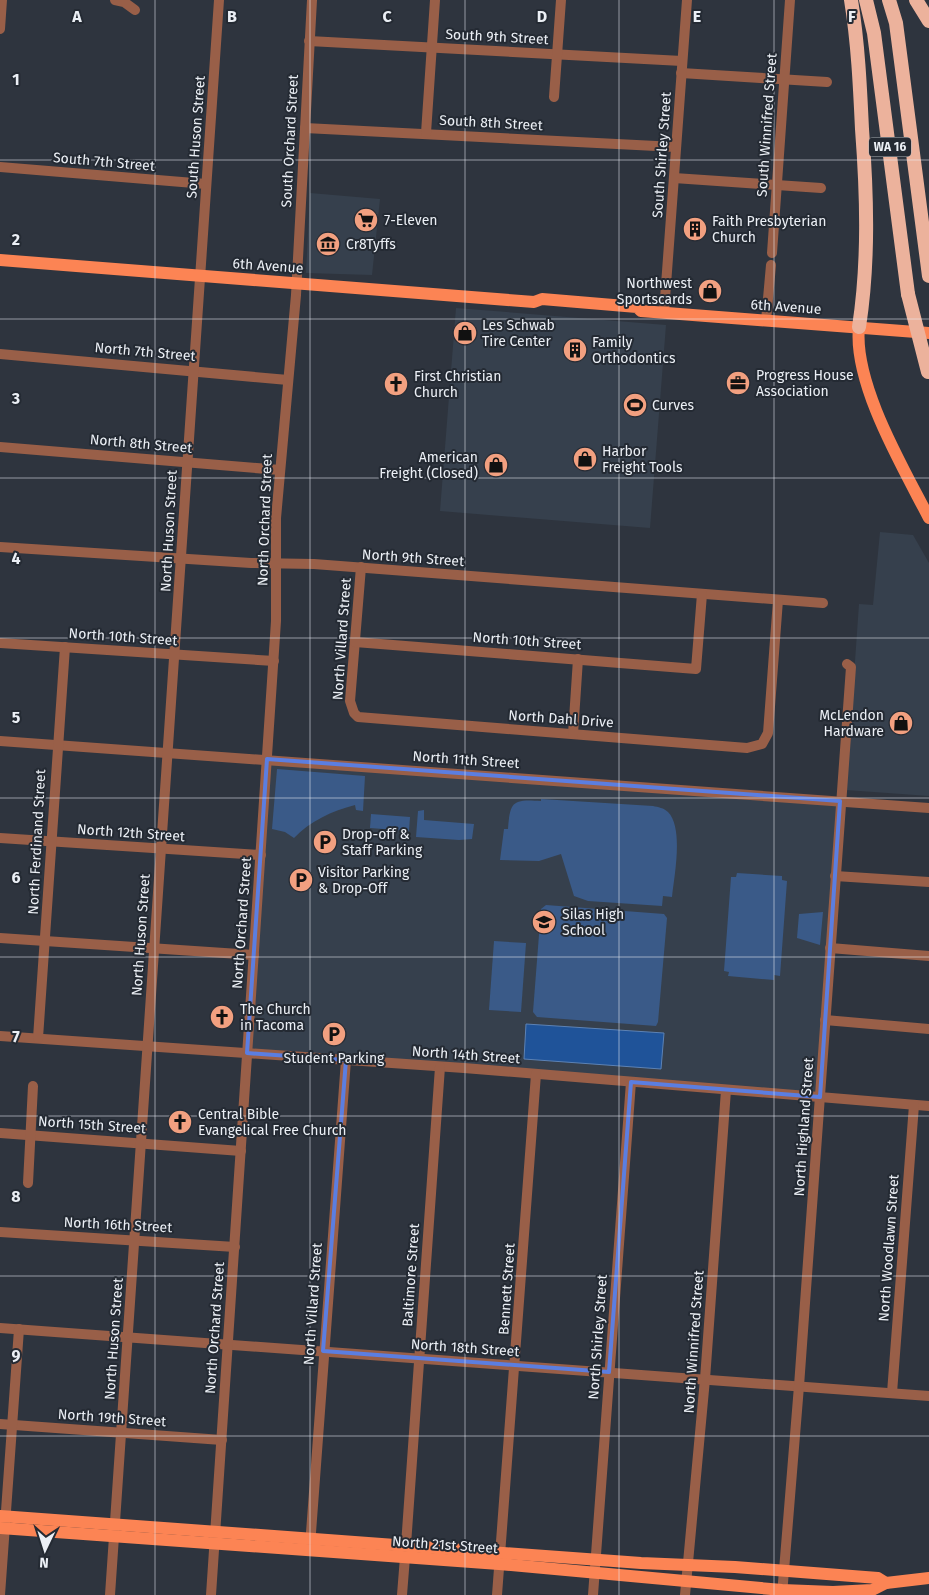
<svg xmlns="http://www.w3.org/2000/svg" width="929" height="1595" viewBox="0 0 929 1595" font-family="'Fira Sans',sans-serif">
<rect width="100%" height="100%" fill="#2e343e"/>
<!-- built -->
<g fill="#36404d">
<polygon points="310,193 380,199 372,275 306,273"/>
<polygon points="456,308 666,325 650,528 440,511"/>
<polygon points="880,532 913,535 929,563 929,796 846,790 859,604 873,605"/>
<polygon points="267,759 840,801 820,1097 247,1053"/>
</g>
<!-- green -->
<g fill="#3a5a88">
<path d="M277 769 365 776 363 811 356 810 355 805C332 811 310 821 294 838L285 832 272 829Z"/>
<path d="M541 799 653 806C658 807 664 808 668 812 684 828 674 877 672 897L663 896 662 906 588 901 574 896 561 854 539 861 500 860 504 829H508C510 801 513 799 541 801Z"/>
<polygon points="424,810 424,820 474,824 472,839 459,840 416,837 418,811"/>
<polygon points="371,814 410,817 409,831 370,828"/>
<polygon points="737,873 782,876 782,880 787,881 780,976 774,975 774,980 728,976 729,972 724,971 731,877 736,877"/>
<polygon points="546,905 664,914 667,918 658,1022 656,1026 537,1017 533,1012 541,909"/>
<polygon points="823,912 820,945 797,938 799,914"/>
<polygon points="494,941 526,943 521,1012 489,1010"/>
</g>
<!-- water -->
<polygon fill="#1f5399" stroke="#5c82b5" points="526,1024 664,1033 661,1069 524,1059"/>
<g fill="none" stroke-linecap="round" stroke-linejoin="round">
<!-- minor -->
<g stroke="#995f48" stroke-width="10">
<polyline points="115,0 124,2 135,10"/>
<polyline points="0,29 2,0"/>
<polyline points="309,41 682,61"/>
<polyline points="681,73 827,82"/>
<polyline points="554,97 561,0"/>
<polyline points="305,128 676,147"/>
<polyline points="426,133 435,0"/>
<polyline points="0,167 206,184"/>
<polyline points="674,178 821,188"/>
<polyline points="772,253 790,0"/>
<polyline points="664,312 687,0"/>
<polyline points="766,321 771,265"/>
<polyline points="0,354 288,380"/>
<polyline points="0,447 280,470"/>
<polyline points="0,547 251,563 314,564 823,603"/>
<polyline points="361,567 350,701 354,713 358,717 747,748 762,744 768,733 778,600"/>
<polyline points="355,642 696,669 702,594"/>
<polyline points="0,643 274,661"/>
<polyline points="573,734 578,659"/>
<polyline points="0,741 929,808"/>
<polyline points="0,838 261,855"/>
<polyline points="835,876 929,882"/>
<polyline points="0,938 254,955"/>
<polyline points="830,948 929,956"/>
<polyline points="825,1020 929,1029"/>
<polyline points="0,1036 464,1068 929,1106"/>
<polyline points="38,1038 65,647"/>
<polyline points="0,1133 241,1151"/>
<polyline points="28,1183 33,1086"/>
<polyline points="0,1232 235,1247"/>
<polyline points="0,1328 929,1396"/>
<polyline points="892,1393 914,1105"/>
<polyline points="0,1424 222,1440"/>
<polyline points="406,1545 440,1067"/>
<polyline points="310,1546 346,1060"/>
<polyline points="0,1595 19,1329"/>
<polyline points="110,1595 219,0"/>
<polyline points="211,1595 276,621 276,518 296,295 312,0"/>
<polyline points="402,1595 405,1557"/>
<polyline points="497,1595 536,1074"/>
<polyline points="593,1595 631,1082"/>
<polyline points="685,1595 705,1379 726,1090"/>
<polyline points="782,1595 799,1386 851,667 847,664"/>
</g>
<!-- major -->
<g stroke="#fc8454" stroke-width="12">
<polyline points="0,260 534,302 542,299 637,307 641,311 929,333"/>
<path d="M859 327C853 384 904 469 929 518"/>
<polyline points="0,1516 641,1563 735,1567 878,1578 886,1583"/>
<polyline points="0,1528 499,1564 782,1590 833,1592 872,1590 886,1583 929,1578"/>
</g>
<!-- highway -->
<g stroke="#ecb29c" stroke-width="14">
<path d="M851 0C858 43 860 86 862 129 867 195 869 262 859 327"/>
<polyline points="866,0 874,33 908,294"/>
<polyline points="889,0 896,23 929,276"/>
<polyline points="916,0 929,21"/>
</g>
<!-- highway-bridge -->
<polyline stroke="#ecb29c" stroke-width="14" points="908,294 928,372"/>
</g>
<!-- marked area -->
<path fill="none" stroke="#5b7ee1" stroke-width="4" stroke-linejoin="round" d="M267 759 840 801 820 1097 631 1082 609 1372 323 1351 346 1060 247 1053Z"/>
<!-- grid -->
<path fill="none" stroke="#ebeff5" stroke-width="1" stroke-opacity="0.55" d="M155 0V1595M310 0V1595M465 0V1595M619 0V1595M774 0V1595M0 160H929M0 319H929M0 478H929M0 638H929M0 798H929M0 957H929M0 1116H929M0 1276H929M0 1436H929"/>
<!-- icons -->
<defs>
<g id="supermarket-disc" transform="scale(1.25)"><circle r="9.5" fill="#f2a080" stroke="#242a33"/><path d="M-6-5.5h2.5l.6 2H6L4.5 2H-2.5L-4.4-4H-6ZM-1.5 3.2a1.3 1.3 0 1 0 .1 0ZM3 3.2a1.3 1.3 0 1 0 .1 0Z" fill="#111"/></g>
<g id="building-disc" transform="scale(1.25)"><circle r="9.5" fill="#f2a080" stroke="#242a33"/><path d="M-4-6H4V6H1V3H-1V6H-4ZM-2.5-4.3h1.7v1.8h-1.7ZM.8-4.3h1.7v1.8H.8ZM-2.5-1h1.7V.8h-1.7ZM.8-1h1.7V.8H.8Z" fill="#111"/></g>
<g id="museum-disc" transform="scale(1.25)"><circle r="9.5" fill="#f2a080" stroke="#242a33"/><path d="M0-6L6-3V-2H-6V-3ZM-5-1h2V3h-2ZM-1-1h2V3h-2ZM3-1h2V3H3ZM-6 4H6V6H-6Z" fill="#111"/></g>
<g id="shop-disc" transform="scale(1.25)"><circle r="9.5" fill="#f2a080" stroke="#242a33"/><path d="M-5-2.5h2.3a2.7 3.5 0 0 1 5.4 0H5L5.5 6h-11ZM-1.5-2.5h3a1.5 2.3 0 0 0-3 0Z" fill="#111"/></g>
<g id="office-disc" transform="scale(1.25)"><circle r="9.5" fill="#f2a080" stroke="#242a33"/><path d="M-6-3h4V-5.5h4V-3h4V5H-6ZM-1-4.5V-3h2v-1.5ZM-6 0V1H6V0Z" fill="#111"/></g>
<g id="church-disc" transform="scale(1.25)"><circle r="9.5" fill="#f2a080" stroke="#242a33"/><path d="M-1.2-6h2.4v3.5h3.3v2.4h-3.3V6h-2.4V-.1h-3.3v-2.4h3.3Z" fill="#111"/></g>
<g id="stadium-disc" transform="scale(1.25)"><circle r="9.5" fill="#f2a080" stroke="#242a33"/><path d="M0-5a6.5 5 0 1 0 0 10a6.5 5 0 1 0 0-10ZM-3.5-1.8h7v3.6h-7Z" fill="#111"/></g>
<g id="parking-disc" transform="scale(1.25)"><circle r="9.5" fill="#f2a080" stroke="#242a33"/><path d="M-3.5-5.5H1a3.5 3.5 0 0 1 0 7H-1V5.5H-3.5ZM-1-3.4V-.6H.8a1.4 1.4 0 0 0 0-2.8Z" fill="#111"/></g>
<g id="school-disc" transform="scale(1.25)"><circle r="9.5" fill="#f2a080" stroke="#242a33"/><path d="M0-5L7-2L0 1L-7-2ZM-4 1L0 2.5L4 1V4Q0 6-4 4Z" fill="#111"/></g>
</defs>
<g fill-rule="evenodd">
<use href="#supermarket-disc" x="366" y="220"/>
<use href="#building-disc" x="695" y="229"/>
<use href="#museum-disc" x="328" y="244"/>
<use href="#shop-disc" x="710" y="291"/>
<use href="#shop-disc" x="465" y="333"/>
<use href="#building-disc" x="575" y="350"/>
<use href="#office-disc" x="738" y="383"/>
<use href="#church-disc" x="396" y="384"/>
<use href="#stadium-disc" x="635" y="405"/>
<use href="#shop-disc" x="585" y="459"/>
<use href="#shop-disc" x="496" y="465"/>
<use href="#shop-disc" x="901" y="723"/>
<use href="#parking-disc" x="325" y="842"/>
<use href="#parking-disc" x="301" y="880"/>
<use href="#school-disc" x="544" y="922"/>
<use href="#church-disc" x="222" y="1017"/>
<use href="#parking-disc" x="334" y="1034"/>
<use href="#church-disc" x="180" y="1122"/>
</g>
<g text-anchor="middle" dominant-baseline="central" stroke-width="4" stroke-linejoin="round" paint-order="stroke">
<!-- shield labels -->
<rect fill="#242a33" stroke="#afb4bb" stroke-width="1" x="869" y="137.5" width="42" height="19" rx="4"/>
<g font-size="12" font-weight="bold" fill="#ebeff5">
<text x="890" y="147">WA 16</text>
</g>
<!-- street labels -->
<g font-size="14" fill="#ebeff5" stroke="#242a33">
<text transform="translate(497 37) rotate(3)">South 9th Street</text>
<text transform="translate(491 123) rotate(3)">South 8th Street</text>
<text transform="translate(767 125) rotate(-86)">South Winnifred Street</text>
<text transform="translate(196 137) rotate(-86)">South Huson Street</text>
<text transform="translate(290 141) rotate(-87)">South Orchard Street</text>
<text transform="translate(662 155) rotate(-86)">South Shirley Street</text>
<text transform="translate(104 162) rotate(5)">South 7th Street</text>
<text transform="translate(268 266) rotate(4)">6th Avenue</text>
<text transform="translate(786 307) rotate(4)">6th Avenue</text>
<text transform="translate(145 352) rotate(5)">North 7th Street</text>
<text transform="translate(141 444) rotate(5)">North 8th Street</text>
<text transform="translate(265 520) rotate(-88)">North Orchard Street</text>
<text transform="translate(169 531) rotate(-87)">North Huson Street</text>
<text transform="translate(413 558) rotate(4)">North 9th Street</text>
<text transform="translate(123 637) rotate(4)">North 10th Street</text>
<text transform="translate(342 639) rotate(-86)">North Villard Street</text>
<text transform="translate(527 641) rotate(4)">North 10th Street</text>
<text transform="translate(561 719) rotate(4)">North Dahl Drive</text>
<text transform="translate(466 760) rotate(4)">North 11th Street</text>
<text transform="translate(131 833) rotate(4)">North 12th Street</text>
<text transform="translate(37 842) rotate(-87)">North Ferdinand Street</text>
<text transform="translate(242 923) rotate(-86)">North Orchard Street</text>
<text transform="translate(141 935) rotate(-86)">North Huson Street</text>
<text transform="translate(466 1055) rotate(4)">North 14th Street</text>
<text transform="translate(92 1125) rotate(4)">North 15th Street</text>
<text transform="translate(804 1127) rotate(-86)">North Highland Street</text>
<text transform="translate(118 1225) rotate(3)">North 16th Street</text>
<text transform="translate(889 1248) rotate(-86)">North Woodlawn Street</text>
<text transform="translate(411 1275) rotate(-86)">Baltimore Street</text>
<text transform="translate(507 1289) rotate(-86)">Bennett Street</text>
<text transform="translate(313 1304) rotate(-86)">North Villard Street</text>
<text transform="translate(215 1328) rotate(-86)">North Orchard Street</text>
<text transform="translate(598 1337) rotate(-86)">North Shirley Street</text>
<text transform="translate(114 1339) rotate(-86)">North Huson Street</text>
<text transform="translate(694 1342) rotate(-86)">North Winnifred Street</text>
<text transform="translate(465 1348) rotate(4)">North 18th Street</text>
<text transform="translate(112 1418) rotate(4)">North 19th Street</text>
<text transform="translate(445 1545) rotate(4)">North 21st Street</text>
</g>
<!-- poi labels -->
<g font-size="14" fill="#ebeff5" stroke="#242a33" text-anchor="start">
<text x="384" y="220">7-Eleven</text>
<text x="712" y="221">Faith Presbyterian<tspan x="712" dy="16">Church</tspan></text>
<text x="346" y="244">Cr8Tyffs</text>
<text x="692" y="283" text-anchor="end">Northwest<tspan x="692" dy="16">Sportscards</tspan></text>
<text x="482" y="325">Les Schwab<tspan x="482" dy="16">Tire Center</tspan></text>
<text x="592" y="342">Family<tspan x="592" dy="16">Orthodontics</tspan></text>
<text x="756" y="375">Progress House<tspan x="756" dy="16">Association</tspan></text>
<text x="414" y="376">First Christian<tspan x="414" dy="16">Church</tspan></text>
<text x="652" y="405">Curves</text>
<text x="602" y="451">Harbor<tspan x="602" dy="16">Freight Tools</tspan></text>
<text x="478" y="457" text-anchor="end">American<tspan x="478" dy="16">Freight (Closed)</tspan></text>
<text x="884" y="715" text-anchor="end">McLendon<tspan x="884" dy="16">Hardware</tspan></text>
<text x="342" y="834">Drop-off &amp;<tspan x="342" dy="16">Staff Parking</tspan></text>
<text x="318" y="872">Visitor Parking<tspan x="318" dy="16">&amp; Drop-Off</tspan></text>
<text x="562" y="914">Silas High<tspan x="562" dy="16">School</tspan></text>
<text x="240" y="1009">The Church<tspan x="240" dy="16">in Tacoma</tspan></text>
<text x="334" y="1058" text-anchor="middle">Student Parking</text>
<text x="198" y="1114">Central Bible<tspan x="198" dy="16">Evangelical Free Church</tspan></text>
</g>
</g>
<g font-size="16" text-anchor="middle" font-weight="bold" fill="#ebeff5" stroke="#242a33" stroke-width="4" stroke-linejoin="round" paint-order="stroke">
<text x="77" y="22">A</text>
<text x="232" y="22">B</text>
<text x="387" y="22">C</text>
<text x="542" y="22">D</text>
<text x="697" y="22">E</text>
<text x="852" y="22">F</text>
<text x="16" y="85">1</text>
<text x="16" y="245">2</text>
<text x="16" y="404">3</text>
<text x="16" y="564">4</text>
<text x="16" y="723">5</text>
<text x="16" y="883">6</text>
<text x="16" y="1042">7</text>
<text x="16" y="1202">8</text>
<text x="16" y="1361">9</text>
</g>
<!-- north arrow -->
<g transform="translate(45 1550) rotate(184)" stroke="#242a33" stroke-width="4" paint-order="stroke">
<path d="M0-4L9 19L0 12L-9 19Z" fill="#ebeff5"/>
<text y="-8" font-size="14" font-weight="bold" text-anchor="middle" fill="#ebeff5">N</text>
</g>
</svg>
